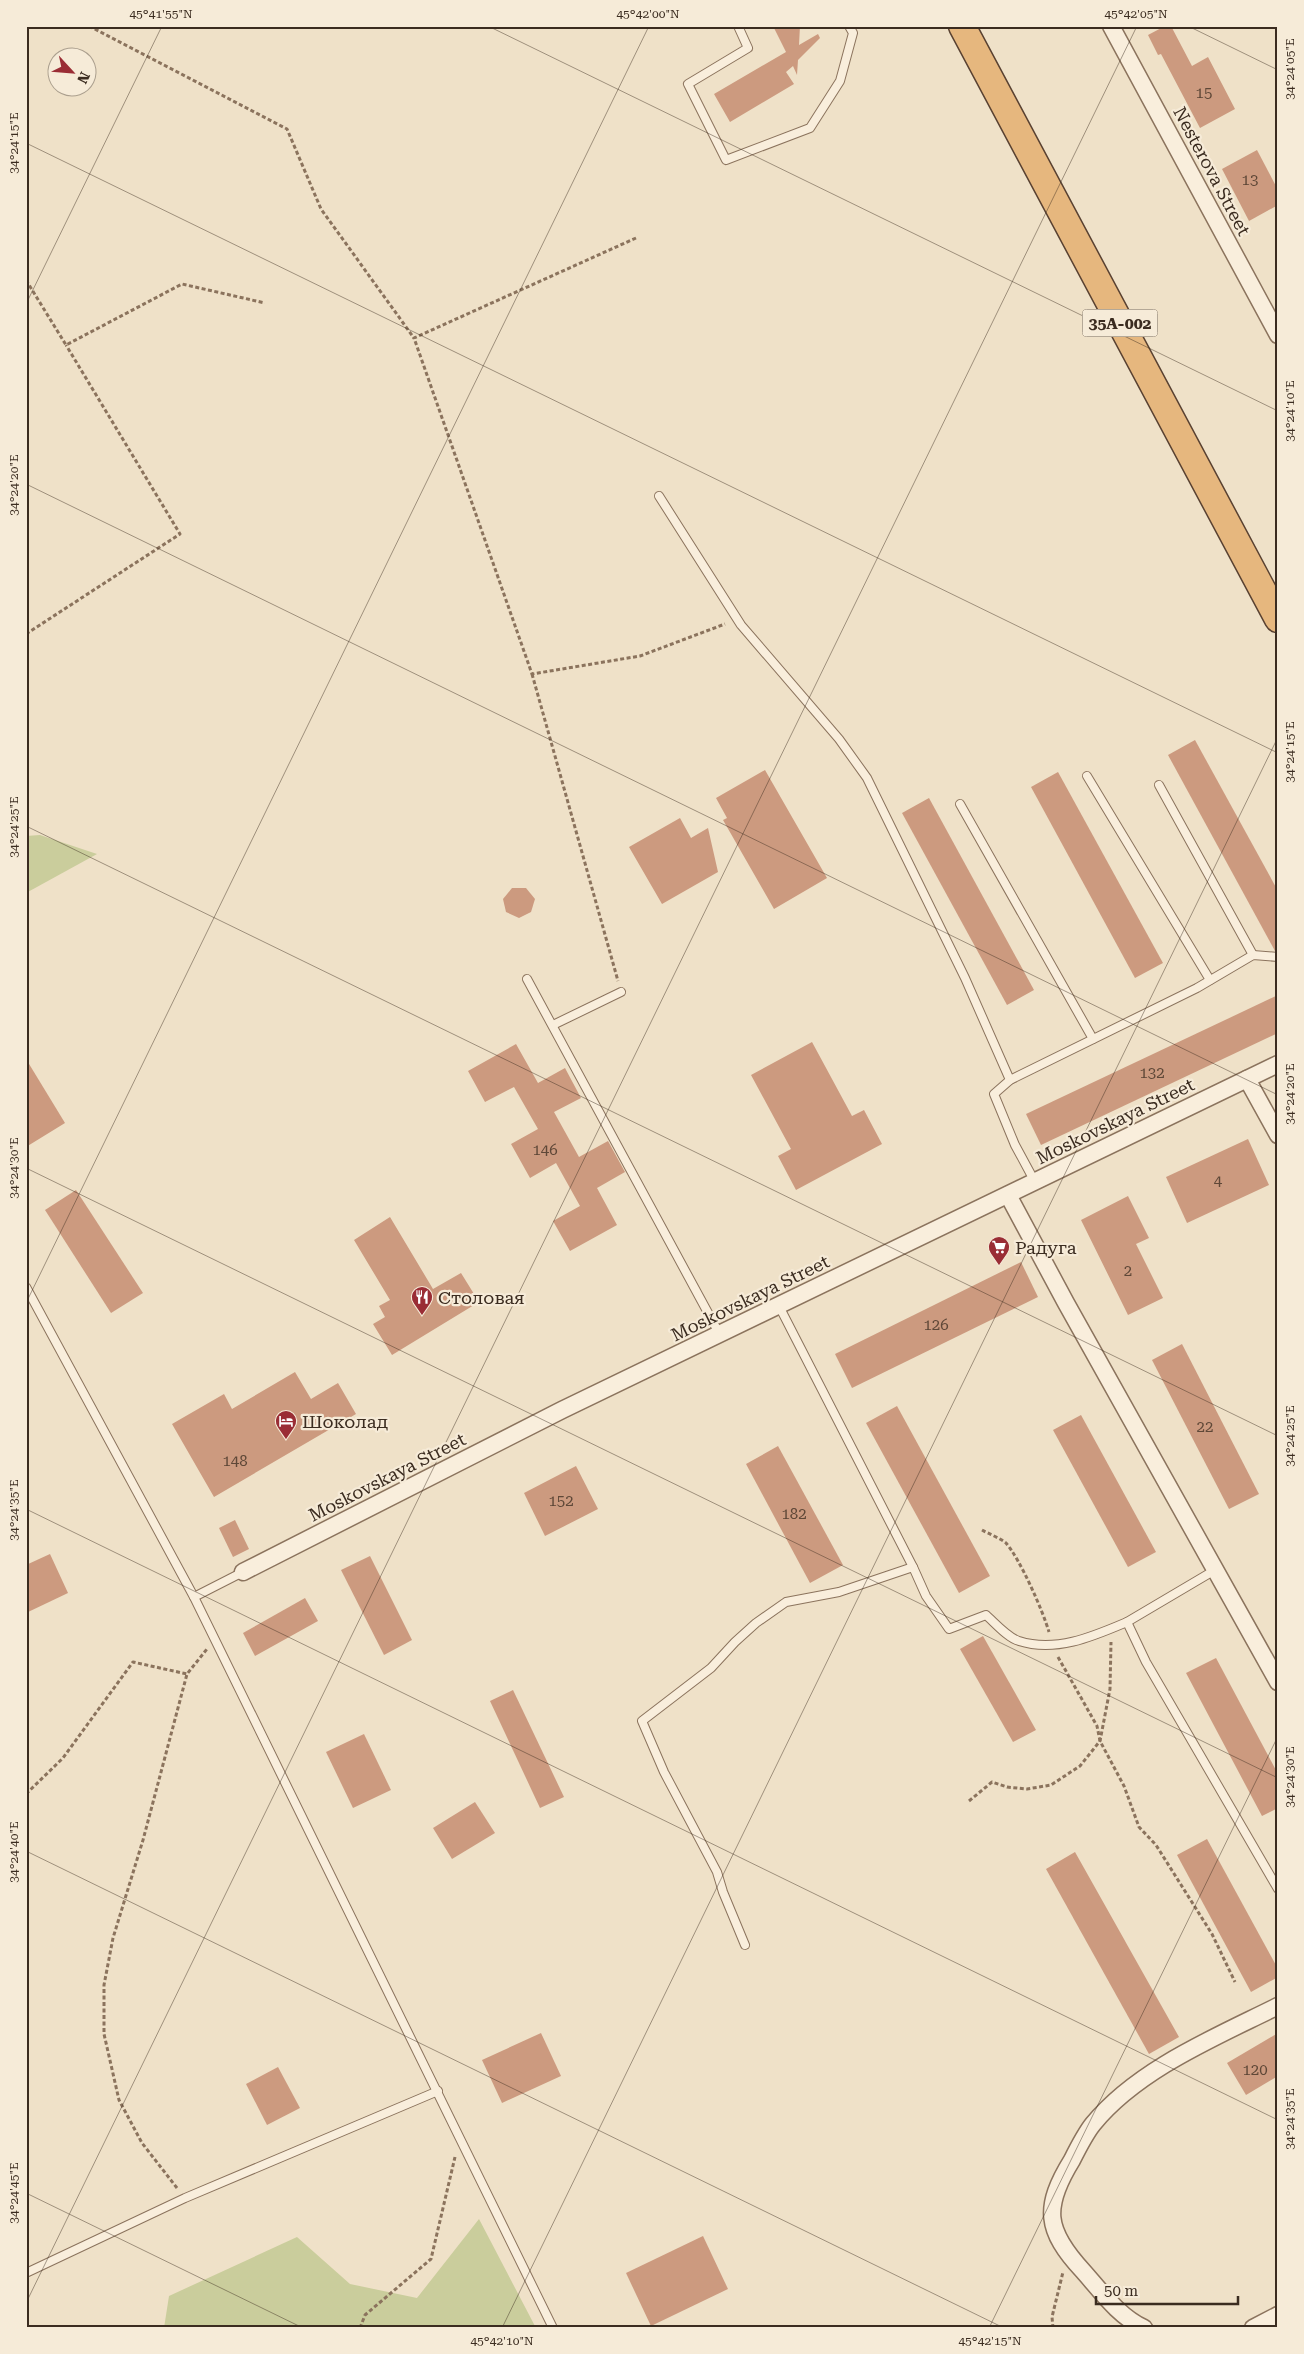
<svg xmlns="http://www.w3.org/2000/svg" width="1304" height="2354" viewBox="0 0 1304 2354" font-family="'Roboto Serif',serif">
<rect width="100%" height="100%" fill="#efe1c8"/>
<!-- green -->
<g fill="#cacd9c">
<polygon points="40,835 97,854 26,893 26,836"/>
<polygon points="479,2219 536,2328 164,2328 169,2296 297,2237 350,2284 417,2298"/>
</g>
<!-- building -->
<g fill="#cc9a7f">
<polygon points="773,26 800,26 799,45 818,34 820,38 798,60 797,75 793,66 786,72 794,84 730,122 714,94 786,52"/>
<polygon points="1165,26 1171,26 1192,66 1208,57 1235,109 1200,128 1161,54 1158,55 1148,35"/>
<polygon points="1257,150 1278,190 1278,205 1249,221 1222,169"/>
<polygon points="1195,740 1278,891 1278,951 1275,951 1168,755"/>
<polygon points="765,770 827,878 774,909 723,820 727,818 716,798"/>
<polygon points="1058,772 1163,963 1135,978 1031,787"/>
<polygon points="929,798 1034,990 1007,1005 902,813"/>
<polygon points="680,818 691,838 708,828 718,872 662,904 629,847"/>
<polygon points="512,888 526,888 535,899 531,912 519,918 506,912 503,899"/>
<polygon points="1278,995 1278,1033 1041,1145 1026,1114"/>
<polygon points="812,1042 852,1116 864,1110 882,1144 796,1190 778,1156 791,1149 751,1075"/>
<polygon points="516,1044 538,1083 565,1068 581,1098 554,1112 579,1157 608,1141 625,1172 597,1188 617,1225 570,1251 553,1221 580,1206 556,1163 530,1178 511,1144 538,1129 514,1087 485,1102 468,1071"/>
<polygon points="26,1059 65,1123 26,1147"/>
<polygon points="1248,1139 1269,1185 1187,1223 1166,1177"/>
<polygon points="76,1190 143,1293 111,1313 45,1210"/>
<polygon points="1128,1196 1149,1238 1136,1244 1163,1298 1128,1315 1081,1220"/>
<polygon points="390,1217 433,1289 461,1273 479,1302 392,1355 373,1324 385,1317 379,1306 390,1300 354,1240"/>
<polygon points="1021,1262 1038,1297 852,1388 835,1354"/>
<polygon points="1182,1344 1259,1494 1229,1509 1152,1360"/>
<polygon points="295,1372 311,1399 338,1383 356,1414 214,1497 172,1424 224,1394 232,1409"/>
<polygon points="897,1406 990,1576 959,1593 866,1423"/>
<polygon points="1081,1415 1156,1552 1128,1567 1053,1430"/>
<polygon points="778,1446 843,1565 810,1583 746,1464"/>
<polygon points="576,1466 598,1509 545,1536 524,1493"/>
<polygon points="235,1520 249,1549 233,1557 219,1528"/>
<polygon points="50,1554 68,1593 26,1613 26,1565"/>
<polygon points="370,1556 412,1640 384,1655 341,1570"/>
<polygon points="305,1598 318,1621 255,1656 243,1633"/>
<polygon points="983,1636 1036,1730 1013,1742 960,1649"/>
<polygon points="1216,1658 1278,1774 1278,1808 1262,1816 1186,1673"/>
<polygon points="513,1690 564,1797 540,1808 490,1701"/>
<polygon points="364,1734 391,1790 353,1808 326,1752"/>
<polygon points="475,1802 495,1833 452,1859 433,1828"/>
<polygon points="1207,1839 1278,1969 1278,1977 1251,1992 1177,1855"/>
<polygon points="1075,1852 1179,2037 1149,2054 1046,1869"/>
<polygon points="541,2033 561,2076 502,2103 482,2060"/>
<polygon points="1278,2033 1278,2076 1246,2095 1227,2063"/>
<polygon points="278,2067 300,2108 267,2125 246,2084"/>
<polygon points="703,2236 728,2289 651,2326 626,2273"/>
</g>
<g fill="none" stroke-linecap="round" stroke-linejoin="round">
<!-- service casing -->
<g stroke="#8b735d" stroke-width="10">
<g id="service">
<polyline points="738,26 748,48 688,84 726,160 810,128 840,81 853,33 849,26"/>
<polyline points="659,496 741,625 839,739 867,778 965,978 1010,1080"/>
<polyline points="1087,776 1210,980"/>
<polyline points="1159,785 1253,955"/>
<polyline points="960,804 1093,1039"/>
<polyline points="527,979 720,1335"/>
<polyline points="553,1025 621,992"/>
<polyline points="1035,1182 1015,1145 994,1094 1010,1080 1197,988 1253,955 1278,957"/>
<polyline points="26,1287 194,1597 553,2328"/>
<polyline points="779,1306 913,1567"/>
<polyline points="194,1597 243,1572"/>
<polyline points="1127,1622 1215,1570"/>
<path d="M745 1945 723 1892 717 1872 664 1772 642 1721 711 1668 735 1642 756 1623 786 1602 839 1592 913 1567 926 1596 949 1629 986 1615C995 1623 1008 1638 1019 1641 1056 1653 1094 1636 1127 1622L1146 1662 1278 1889"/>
<polyline points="26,2273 185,2198 438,2091"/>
</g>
</g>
<!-- minor casing -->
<g stroke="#8b735d" stroke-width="19">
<g id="minor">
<polyline points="1111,26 1278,335"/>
<polyline points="1247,1079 1278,1135"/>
<polyline points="1008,1195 1066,1303 1278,1682"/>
<polyline points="243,1572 562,1410 1278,1064"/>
<path d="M1144 2328C1119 2317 1100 2290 1083 2271 1045 2230 1043 2207 1072 2160 1078 2148 1085 2134 1093 2124 1138 2069 1216 2037 1278 2006"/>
<polyline points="1253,2328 1278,2315"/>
</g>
</g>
<!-- trunk casing -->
<g stroke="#594131" stroke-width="29">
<polyline id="trunk" points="962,26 1278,619"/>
</g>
<!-- path -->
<g stroke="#8b735d" stroke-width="3" stroke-dasharray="4 2.5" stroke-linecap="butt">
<polyline points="89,26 287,129 321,209 414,338"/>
<polyline points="636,238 414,338 532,674 640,656 725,624"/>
<polyline points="26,280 66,345 182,284 265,303"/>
<polyline points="26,634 180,534 66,345"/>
<polyline points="532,674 618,981"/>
<path d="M982 1530C989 1534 1000 1538 1006 1543 1020 1559 1043 1611 1049 1632"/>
<polyline points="1058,1657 1097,1726 1100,1741 1124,1786 1139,1827 1156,1845 1212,1934 1235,1982"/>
<polyline points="26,1794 63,1758 133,1662 187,1674"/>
<polyline points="969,1801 992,1782 1007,1787 1027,1789 1051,1785 1080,1766 1100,1741 1110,1689 1111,1642"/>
<polyline points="177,2188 142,2143 119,2100 104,2034 104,1985 113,1938 143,1840 187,1674 207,1649"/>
<polyline points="360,2328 365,2315 431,2259 455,2157"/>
<polyline points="1053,2328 1052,2317 1063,2272"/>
</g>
<!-- service -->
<use href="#service" stroke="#f9eedc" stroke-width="8"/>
<!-- minor -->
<use href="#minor" stroke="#f9eedc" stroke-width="16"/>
<!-- trunk -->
<use href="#trunk" stroke="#e6b77e" stroke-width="26"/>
</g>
<!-- ticks -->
<path fill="none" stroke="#3b2c20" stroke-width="1" stroke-opacity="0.45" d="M488 26 1278 411M1188 26 1278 70M26 143 1278 753M26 304 162 26M26 484 1278 1095M26 826 1278 1436M26 1168 1278 1778M26 1303 649 26M26 1509 1278 2120M26 1851 1004 2328M26 2193 303 2328M26 2303 1137 26M502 2328 1278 737M989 2328 1278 1736"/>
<!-- icons -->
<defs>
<g id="supermarket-pin" transform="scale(1.125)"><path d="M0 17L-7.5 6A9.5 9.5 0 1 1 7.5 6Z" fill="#9a2d35" stroke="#f6ebd8"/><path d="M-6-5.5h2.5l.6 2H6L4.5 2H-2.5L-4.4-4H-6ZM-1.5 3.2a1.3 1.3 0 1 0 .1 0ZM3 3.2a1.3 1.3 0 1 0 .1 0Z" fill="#fff"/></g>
<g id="restaurant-pin" transform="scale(1.125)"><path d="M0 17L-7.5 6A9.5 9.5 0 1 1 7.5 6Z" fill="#9a2d35" stroke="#f6ebd8"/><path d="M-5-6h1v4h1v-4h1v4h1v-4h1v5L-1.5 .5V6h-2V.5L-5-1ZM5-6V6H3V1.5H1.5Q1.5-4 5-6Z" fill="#fff"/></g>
<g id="hotel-pin" transform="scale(1.125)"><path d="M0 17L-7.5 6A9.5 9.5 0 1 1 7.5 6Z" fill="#9a2d35" stroke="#f6ebd8"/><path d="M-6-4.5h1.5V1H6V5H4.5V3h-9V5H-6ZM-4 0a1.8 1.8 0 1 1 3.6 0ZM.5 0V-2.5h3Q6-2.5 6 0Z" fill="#fff"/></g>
</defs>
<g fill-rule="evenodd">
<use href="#supermarket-pin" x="999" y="1247"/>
<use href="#restaurant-pin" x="422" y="1297"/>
<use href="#hotel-pin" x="286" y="1421"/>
</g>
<g text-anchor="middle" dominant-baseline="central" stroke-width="4.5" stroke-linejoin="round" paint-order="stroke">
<!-- number labels -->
<g font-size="15" fill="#5f4838">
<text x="1204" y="93">15</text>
<text x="1250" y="180">13</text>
<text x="1152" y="1073">132</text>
<text x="545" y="1150">146</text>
<text x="1218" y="1181">4</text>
<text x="1128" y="1271">2</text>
<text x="936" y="1325">126</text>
<text x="1205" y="1427">22</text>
<text x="235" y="1461">148</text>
<text x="561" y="1501">152</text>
<text x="794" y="1514">182</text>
<text x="1255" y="2070">120</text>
</g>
<!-- shield labels -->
<rect fill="#f6ebd8" stroke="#736557" stroke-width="1" x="1082.5" y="309.5" width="75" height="27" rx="4"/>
<g font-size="16" font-weight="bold" fill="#3b2c20">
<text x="1120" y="323">35А-002</text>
</g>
<!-- street labels -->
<g font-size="18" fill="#3b2c20" stroke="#f6ebd8">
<text transform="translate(1212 171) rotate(62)">Nesterova Street</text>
<text transform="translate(1115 1121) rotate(-26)">Moskovskaya Street</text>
<text transform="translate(750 1298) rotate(-26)">Moskovskaya Street</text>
<text transform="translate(387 1477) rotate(-27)">Moskovskaya Street</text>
</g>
<!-- poi labels -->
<g font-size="18" fill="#3b2c20" stroke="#f6ebd8" text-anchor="start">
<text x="1015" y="1247">Радуга</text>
<text x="438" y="1297">Столовая</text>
<text x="302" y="1421">Шоколад</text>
</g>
</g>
<!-- border -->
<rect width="1304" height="2354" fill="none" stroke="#f6ebd8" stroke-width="55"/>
<!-- north arrow -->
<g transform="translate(72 72) rotate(116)"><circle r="24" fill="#f6ebd8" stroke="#ab9f8e"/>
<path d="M0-4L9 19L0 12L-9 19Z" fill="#9a2d35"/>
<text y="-8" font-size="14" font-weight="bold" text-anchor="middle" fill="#3b2c20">N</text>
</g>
<!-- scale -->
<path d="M1096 2296v8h142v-8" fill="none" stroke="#3b2c20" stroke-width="2.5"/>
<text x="1104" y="2296" font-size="15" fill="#3b2c20" stroke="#f6ebd8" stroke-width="4" paint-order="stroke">50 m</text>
<rect x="28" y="28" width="1248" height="2298" fill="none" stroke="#3b2c20" stroke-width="2"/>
<g font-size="12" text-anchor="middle" fill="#3b2c20">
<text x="161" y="18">45°41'55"N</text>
<text x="648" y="18">45°42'00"N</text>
<text x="1136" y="18">45°42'05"N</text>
<text transform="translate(1290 69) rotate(-90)" y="4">34°24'05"E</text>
<text transform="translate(14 143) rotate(-90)" y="4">34°24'15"E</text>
<text transform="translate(1290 411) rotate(-90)" y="4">34°24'10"E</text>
<text transform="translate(14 485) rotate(-90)" y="4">34°24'20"E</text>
<text transform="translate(1290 752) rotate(-90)" y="4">34°24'15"E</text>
<text transform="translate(14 827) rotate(-90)" y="4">34°24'25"E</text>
<text transform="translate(1290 1094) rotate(-90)" y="4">34°24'20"E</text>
<text transform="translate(14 1168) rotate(-90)" y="4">34°24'30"E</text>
<text transform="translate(1290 1436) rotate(-90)" y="4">34°24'25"E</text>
<text transform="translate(14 1510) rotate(-90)" y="4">34°24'35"E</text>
<text transform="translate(1290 1777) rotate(-90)" y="4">34°24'30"E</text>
<text transform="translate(14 1852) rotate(-90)" y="4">34°24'40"E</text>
<text transform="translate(1290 2119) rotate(-90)" y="4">34°24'35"E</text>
<text transform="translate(14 2193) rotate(-90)" y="4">34°24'45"E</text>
<text x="502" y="2345">45°42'10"N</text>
<text x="990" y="2345">45°42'15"N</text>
</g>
</svg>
